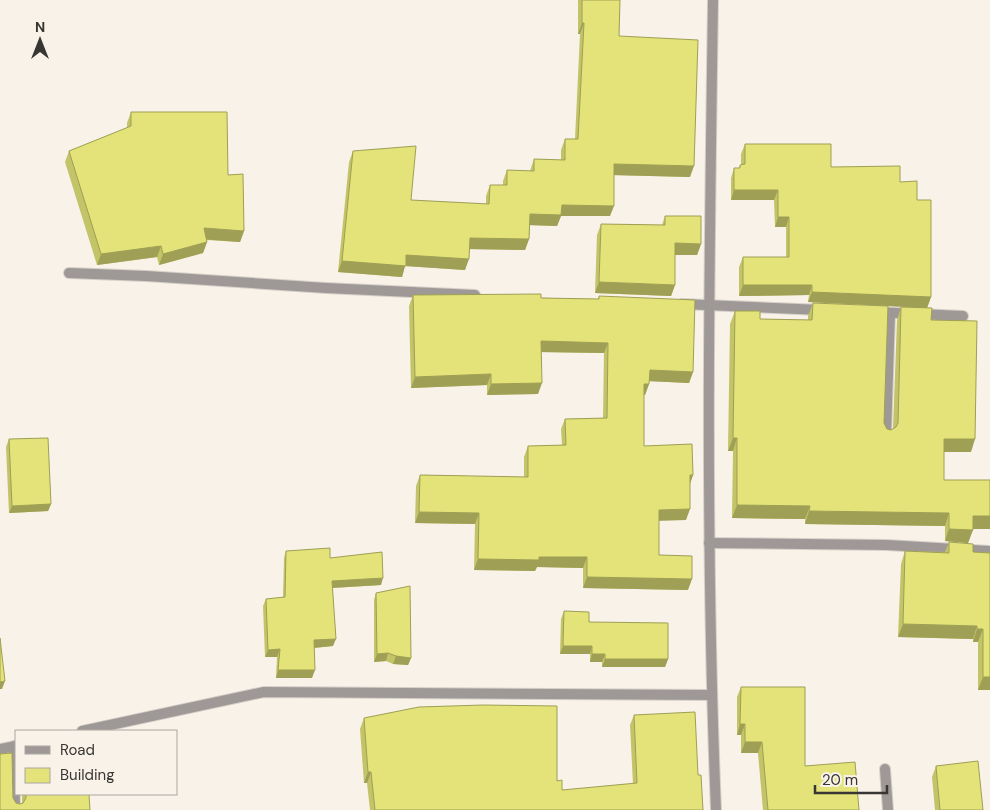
<svg xmlns="http://www.w3.org/2000/svg" width="990" height="810" viewBox="0 0 990 810" font-family="'DM Sans',sans-serif">
<rect width="100%" height="100%" fill="#f8f2e9"/>
<g fill="none" stroke-linecap="round" stroke-linejoin="round">
<!-- minor casing -->
<g stroke="#d5d0c8" stroke-width="12">
<g id="minor">
<path d="M713 0C709 270 705 540 716 810"/>
<polyline points="69,273 146,276 326,288 475,295"/>
<polyline points="682,304 822,310"/>
<polyline points="874,312 963,316"/>
<polyline points="886,436 890,313"/>
<polyline points="709,543 887,545 990,551"/>
<polyline points="82,731 264,692 711,695"/>
<polyline points="14,746 15,810"/>
<polyline points="0,749 16,746"/>
<polyline points="885,769 888,810"/>
</g>
</g>
<!-- minor -->
<use href="#minor" stroke="#9e9997" stroke-width="10"/>
</g>
<!-- wall -->
<g fill="#c3c368">
<polygon points="578,0 620,0 619,36 690,177 614,175 610,216 561,216 557,226 530,225 529,239 525,250 470,249 465,270 405,266 402,277 338,272 349,162 353,151 411,200 486,204 486,196 490,185 503,185 503,181 507,170 530,171 534,159 561,160 561,150 565,139 575,139 580,34 578,34"/>
<polygon points="131,112 228,175 244,231 240,242 206,240 207,242 203,253 159,265 157,257 97,265 65,162 69,151 127,128 127,123"/>
<polygon points="745,144 831,167 900,182 917,200 931,297 927,308 808,302 809,295 739,296 739,267 743,257 786,257 786,227 775,227 774,200 731,200 731,178 734,168 739,168 740,165 741,165 741,154"/>
<polygon points="665,216 701,244 697,255 675,255 675,285 671,296 595,293 597,235 601,224 662,225"/>
<polygon points="413,295 598,299 599,296 693,372 689,383 649,381 649,384 645,395 644,395 644,446 693,475 690,484 686,520 659,520 659,555 688,590 583,588 583,568 537,567 535,571 474,570 475,524 415,523 416,486 420,475 524,477 524,457 528,446 562,445 561,429 565,419 603,418 604,353 541,352 538,394 487,395 487,385 411,388 409,306"/>
<polygon points="813,303 887,429 891,430 893,429 897,320 901,307 931,320 971,452 944,452 944,480 973,529 968,543 945,541 945,526 805,524 805,519 732,518 733,451 728,451 730,324 735,311 760,319 808,320 808,316"/>
<polygon points="9,439 51,504 48,511 9,513 6,447"/>
<polygon points="949,542 973,552 990,553 990,690 978,690 978,642 973,642 973,639 898,637 901,564 905,551 945,552"/>
<polygon points="286,551 330,558 381,585 333,588 333,646 314,648 312,678 276,678 277,657 265,657 263,606 266,599 283,597 284,558"/>
<polygon points="376,593 411,658 408,665 393,664 386,661 374,662 374,600"/>
<polygon points="564,611 589,622 668,659 665,667 602,667 602,662 590,662 590,654 560,654 561,619"/>
<polygon points="741,687 805,766 859,810 763,810 758,753 741,753 741,735 737,735 737,697"/>
<polygon points="634,715 698,775 703,810 370,810 367,783 364,783 360,729 364,718 557,781 562,790 633,784 630,725"/>
<polygon points="936,766 983,810 935,810 932,777"/>
<polygon points="22,794 89,794 0,810 13,798 16,803 20,804 22,804"/>
</g>
<!-- shaded-wall -->
<g fill="#9f9f55">
<polygon points="582,23 584,23 580,34 578,34"/>
<polygon points="614,164 694,166 690,177 610,175"/>
<polygon points="734,190 778,190 774,200 731,200"/>
<polygon points="562,205 614,206 610,216 561,216 557,226 526,225 530,214"/>
<polygon points="778,217 789,217 786,227 775,227"/>
<polygon points="204,228 244,231 240,242 200,239"/>
<polygon points="470,238 529,239 525,250 466,249"/>
<polygon points="207,242 203,253 159,265 163,254"/>
<polygon points="675,243 701,244 697,255 671,255"/>
<polygon points="161,246 157,257 97,265 101,254"/>
<polygon points="406,255 469,259 465,270 405,266 402,277 338,272 342,261"/>
<polygon points="599,282 675,285 671,296 595,293"/>
<polygon points="743,285 812,285 809,295 739,296"/>
<polygon points="812,292 931,297 927,308 808,302"/>
<polygon points="541,341 608,343 604,353 537,352"/>
<polygon points="650,370 693,372 689,383 646,381"/>
<polygon points="491,374 487,385 411,388 415,377"/>
<polygon points="542,383 538,394 487,395 491,384"/>
<polygon points="644,384 649,384 645,395 640,395"/>
<polygon points="733,438 737,438 733,451 728,451"/>
<polygon points="944,439 975,439 971,452 940,452"/>
<polygon points="690,475 693,475 689,486"/>
<polygon points="51,504 48,511 9,513 12,506"/>
<polygon points="737,505 810,506 805,519 732,518"/>
<polygon points="690,509 686,520 655,521 659,510"/>
<polygon points="809,511 949,513 945,526 805,524"/>
<polygon points="419,512 479,513 475,524 415,523"/>
<polygon points="973,516 990,516 990,529 968,529"/>
<polygon points="949,529 973,530 968,543 945,541"/>
<polygon points="539,557 587,557 583,568 537,567 535,571 474,570 478,559"/>
<polygon points="587,577 692,579 688,590 583,588"/>
<polygon points="383,578 381,585 330,588 332,581"/>
<polygon points="903,624 977,626 973,639 898,637"/>
<polygon points="977,629 983,629 978,642 973,642"/>
<polygon points="336,639 333,646 312,648 314,640"/>
<polygon points="563,646 592,646 590,654 560,654"/>
<polygon points="280,649 277,657 265,657 268,650"/>
<polygon points="388,653 386,661 374,662 377,654"/>
<polygon points="592,654 605,654 602,662 590,662"/>
<polygon points="396,656 411,658 408,665 393,664"/>
<polygon points="605,659 668,659 665,667 602,667"/>
<polygon points="278,670 315,670 312,678 276,678"/>
<polygon points="983,677 990,677 990,690 978,690"/>
<polygon points="5,681 2,689 0,689 0,682"/>
<polygon points="740,724 745,724 741,735 737,735"/>
<polygon points="745,742 762,742 758,753 741,753"/>
<polygon points="368,772 371,772 367,783 364,783"/>
</g>
<!-- building -->
<g fill="#e3e379" stroke="#9f9f55">
<polygon points="582,0 620,0 619,36 698,40 694,166 614,164 614,206 562,205 561,215 530,214 529,239 470,238 469,259 406,255 406,266 342,261 353,151 416,146 411,200 489,204 490,185 507,185 507,170 534,171 534,159 565,160 565,139 578,139 584,23 582,23"/>
<polygon points="131,112 227,112 228,175 243,174 244,231 204,228 207,242 163,254 161,246 101,254 69,151 131,126"/>
<polygon points="745,144 831,144 831,167 900,166 900,182 917,181 917,200 931,200 931,297 812,292 812,285 743,285 743,257 789,257 789,217 778,217 778,190 734,190 734,168 740,168 740,165 745,164"/>
<polygon points="665,216 701,216 701,244 675,243 675,285 599,282 601,224 665,225"/>
<polygon points="541,294 541,298 599,299 599,296 695,300 693,372 650,370 649,384 644,384 644,446 692,444 693,475 690,475 690,509 659,510 659,555 692,556 692,579 587,577 587,557 539,557 539,560 478,559 479,513 419,512 420,475 528,477 528,446 566,445 565,419 607,418 608,343 541,341 542,383 491,384 491,374 415,377 413,295"/>
<polygon points="813,303 888,306 884,423 887,429 891,430 896,427 898,423 901,307 932,308 931,320 977,321 975,439 944,439 944,480 990,480 990,516 973,516 973,530 949,529 949,513 809,511 810,506 737,505 737,438 733,438 735,311 760,311 760,319 812,320"/>
<polygon points="48,438 51,504 12,506 9,439"/>
<polygon points="949,542 973,544 973,552 990,553 990,677 983,677 983,629 977,629 977,626 903,624 905,551 949,553"/>
<polygon points="330,548 330,558 382,552 383,578 332,581 336,639 314,640 315,670 278,670 280,649 268,650 266,599 285,597 286,551"/>
<polygon points="410,586 411,658 396,656 388,653 377,654 376,593"/>
<polygon points="564,611 589,612 589,622 668,623 668,659 605,659 605,654 592,654 592,646 563,646"/>
<polygon points="0,638 5,681 0,682"/>
<polygon points="741,687 805,687 805,766 855,762 859,810 768,810 762,742 745,742 745,724 740,724"/>
<polygon points="483,705 557,706 557,781 562,780 562,790 637,783 634,715 695,712 698,775 701,775 703,810 375,810 371,772 368,772 364,718 419,707"/>
<polygon points="12,753 13,798 16,803 20,804 23,803 26,798 26,794 89,794 90,810 0,810 0,754"/>
<polygon points="978,761 983,810 940,810 936,766"/>
</g>
<!-- legend -->
<rect x="15" y="730" width="162" height="65" fill="#f8f2e9" stroke="#aba7a0"/>
<rect x="25" y="746" width="25" height="8" fill="#9e9997" stroke="#aba7a0"/>
<text x="60" y="755" font-size="15" fill="#383632">Road</text>
<rect x="25" y="768" width="25" height="15" fill="#e3e379" stroke="#aba7a0"/>
<text x="60" y="780" font-size="15" fill="#383632">Building</text>
<!-- north arrow -->
<g transform="translate(40 40)" stroke="#f8f2e9" stroke-width="4" paint-order="stroke">
<path d="M0-4L9 19L0 12L-9 19Z" fill="#383632"/>
<text y="-8" font-size="14" font-weight="bold" text-anchor="middle" fill="#383632">N</text>
</g>
<!-- scale -->
<path d="M815 785v8h72v-8" fill="none" stroke="#383632" stroke-width="2.5"/>
<text x="822" y="785" font-size="15" fill="#383632" stroke="#f8f2e9" stroke-width="4" paint-order="stroke">20 m</text>
</svg>
